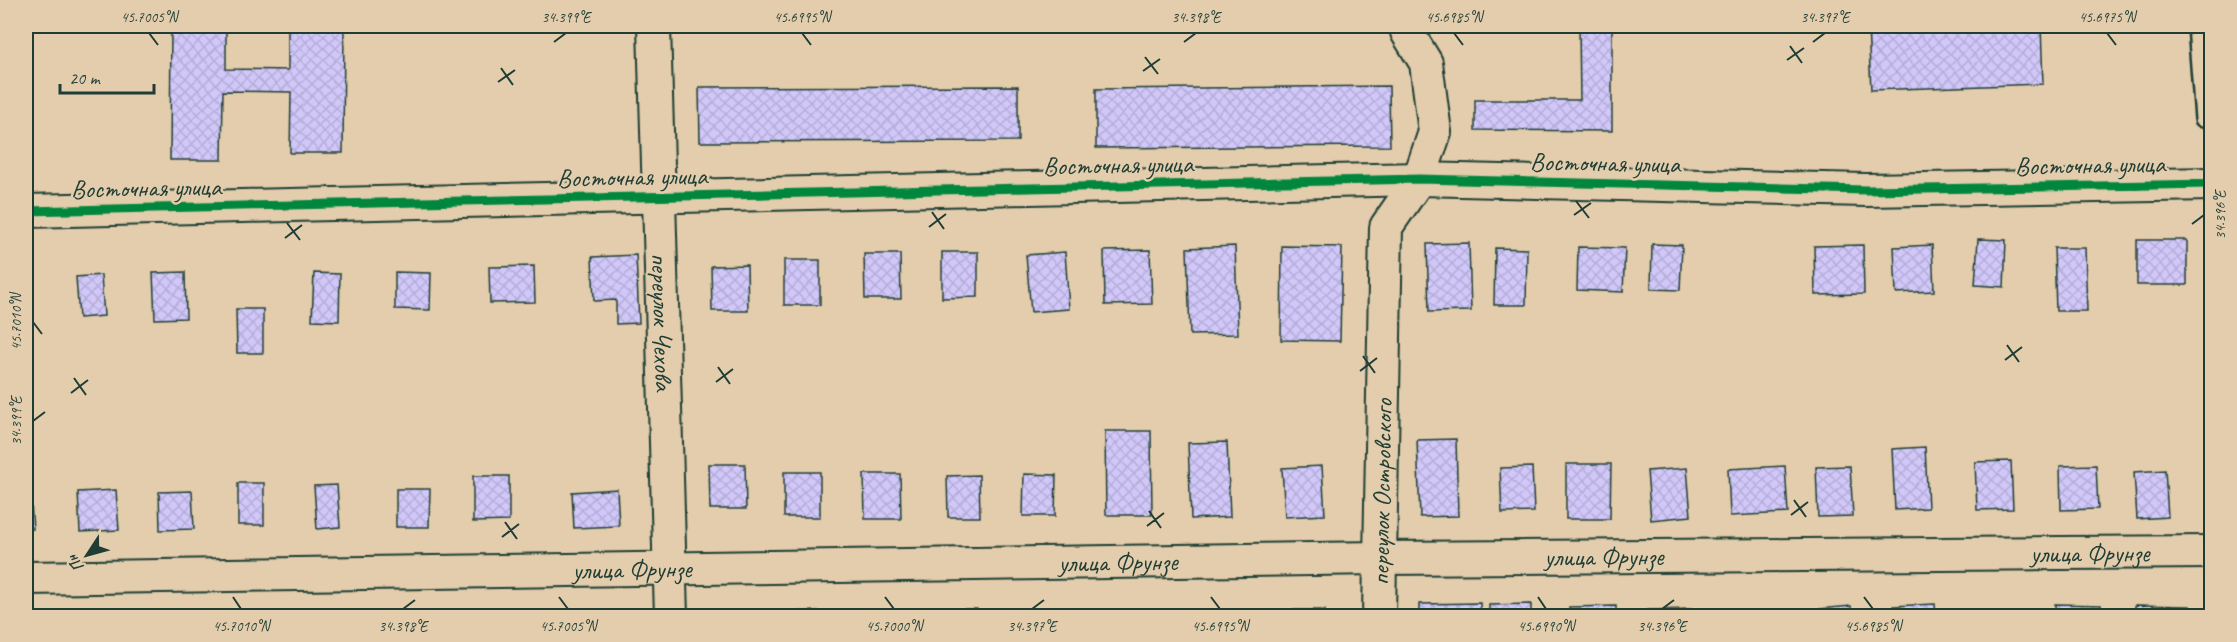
<svg xmlns="http://www.w3.org/2000/svg" width="2237" height="642" viewBox="0 0 2237 642" font-family="Caveat,sans-serif">
<defs>
<pattern id="building-cross-hatch" width="8" height="8" patternUnits="userSpaceOnUse" patternTransform="scale(1.5)"><rect width="8" height="8" fill="#d1c7f9"/><path d="M0 0l8 8M0 8l8-8" fill="none" stroke="#b3acd6"/></pattern>
</defs>
<rect width="100%" height="100%" fill="#e3cdac"/>
<filter id="ink" filterUnits="userSpaceOnUse"><feTurbulence type="fractalNoise" baseFrequency=".0167" numOctaves="2"/><feDisplacementMap in="SourceGraphic" scale="12" xChannelSelector="R" yChannelSelector="G"/><feConvolveMatrix kernelMatrix="1 2 1 2 8 2 1 2 1" color-interpolation-filters="sRGB"/></filter>
<g filter="url(#ink)">
<!-- building -->
<g fill="url(#building-cross-hatch)" stroke="#1f3d34" stroke-width="1.5">
<polygon points="171,26 226,26 226,69 288,70 288,26 344,26 343,153 290,153 291,92 223,91 222,160 170,160"/>
<polygon points="1579,26 1612,26 1612,131 1475,130 1475,100 1580,100"/>
<polygon points="1868,26 2041,26 2043,84 1871,90"/>
<polygon points="1018,86 1018,141 700,142 699,87"/>
<polygon points="1389,86 1390,146 1096,148 1096,89"/>
<polygon points="1978,239 2006,240 2004,287 1975,285"/>
<rect x="2137" y="240" width="50" height="45"/>
<polygon points="1469,243 1471,311 1429,312 1427,244"/>
<polygon points="1652,244 1682,245 1680,290 1651,289"/>
<polygon points="1863,245 1864,294 1815,295 1814,246"/>
<polygon points="1932,245 1934,291 1896,293 1894,247"/>
<polygon points="1235,246 1238,334 1190,335 1187,248"/>
<polygon points="1282,246 1342,247 1340,341 1281,340"/>
<polygon points="1578,247 1625,248 1623,292 1577,290"/>
<polygon points="1495,248 1527,249 1526,305 1494,305"/>
<polygon points="2054,248 2085,248 2087,311 2056,311"/>
<polygon points="1150,250 1152,304 1105,305 1104,251"/>
<polygon points="942,252 978,252 978,297 942,298"/>
<polygon points="1065,252 1069,309 1031,312 1026,255"/>
<polygon points="864,254 900,254 901,299 865,299"/>
<polygon points="636,255 639,323 616,324 616,300 594,301 592,257"/>
<rect x="784" y="260" width="36" height="45"/>
<polygon points="747,265 748,311 712,311 711,266"/>
<polygon points="534,266 535,302 490,303 489,267"/>
<polygon points="185,272 186,318 155,319 153,273"/>
<polygon points="395,272 431,273 430,310 395,309"/>
<polygon points="314,273 340,274 339,321 312,320"/>
<polygon points="101,275 104,316 79,318 76,277"/>
<polygon points="26,277 29,317 26,317"/>
<polygon points="236,309 263,309 263,353 237,353"/>
<polygon points="1105,431 1151,431 1152,515 1106,515"/>
<polygon points="1456,439 1458,516 1420,517 1417,440"/>
<polygon points="1227,442 1230,517 1191,519 1188,443"/>
<polygon points="1925,447 1928,508 1895,510 1892,449"/>
<polygon points="2011,461 2013,509 1977,510 1975,462"/>
<polygon points="709,464 745,464 746,509 710,509"/>
<polygon points="1566,464 1611,464 1610,519 1566,519"/>
<polygon points="2096,465 2098,509 2061,510 2060,466"/>
<polygon points="1322,466 1325,515 1285,517 1282,468"/>
<polygon points="1785,466 1788,513 1730,516 1728,469"/>
<polygon points="1850,466 1853,516 1818,517 1816,467"/>
<polygon points="1532,467 1534,512 1502,513 1500,468"/>
<polygon points="1687,468 1691,516 1651,520 1647,471"/>
<polygon points="2165,470 2168,517 2137,519 2134,472"/>
<rect x="784" y="472" width="36" height="45"/>
<polygon points="864,474 900,474 901,519 865,519"/>
<polygon points="1024,474 1056,475 1055,516 1023,516"/>
<polygon points="979,475 980,517 948,517 947,476"/>
<polygon points="473,476 509,476 509,521 473,522"/>
<rect x="238" y="483" width="26" height="42"/>
<polygon points="337,485 340,527 317,529 314,486"/>
<polygon points="396,489 430,489 429,527 396,527"/>
<polygon points="617,489 619,526 574,528 572,492"/>
<polygon points="30,490 33,529 26,530 26,491"/>
<polygon points="116,490 119,530 80,532 78,492"/>
<polygon points="192,491 194,529 160,530 159,492"/>
<polygon points="1480,603 1481,616 1419,616 1419,604"/>
<polygon points="1531,604 1531,616 1489,616 1489,605"/>
<polygon points="1935,604 1936,616 1893,616 1893,606"/>
<polygon points="2055,604 2101,605 2101,616 2055,616"/>
<polygon points="2135,605 2190,606 2190,616 2135,616"/>
<polygon points="1616,606 1616,616 1570,616 1569,607"/>
<polygon points="1851,606 1852,616 1810,616 1809,610"/>
<rect x="946" y="609" width="31" height="7"/>
<polygon points="1691,609 1691,616 1647,616 1647,610"/>
<rect x="1279" y="610" width="46" height="6"/>
<polygon points="818,611 818,616 782,616 782,612"/>
<rect x="1730" y="611" width="27" height="5"/>
<polygon points="900,612 900,616 863,616 863,613"/>
</g>
<g fill="none" stroke-linecap="round" stroke-linejoin="round">
<!-- lane casing -->
<g stroke="#1f3d34" stroke-width="20">
<polyline id="lane" points="2196,26 2203,119"/>
</g>
<!-- street casing -->
<g stroke="#1f3d34" stroke-width="36">
<g id="street">
<path id="s1" d="M654 26 671 616"/>
<polyline points="26,211 1419,179 1866,190 2212,184"/>
<path id="s2" d="M26 578 1379 558 2212 552"/>
<path id="s3" d="M1379 616 1386 227 1419 179 1435 132 1426 63 1407 32 1406 26"/>
</g>
</g>
<!-- lane -->
<use href="#lane" stroke="#e3cdac" stroke-width="15"/>
<!-- street -->
<use href="#street" stroke="#e3cdac" stroke-width="32"/>
<!-- cycleway casing -->
<g stroke="#e3cdac" stroke-width="13">
<polyline id="cycleway" points="26,211 1419,179 1866,190 2212,184"/>
</g>
<!-- cycleway -->
<use href="#cycleway" stroke="#00873e" stroke-width="9"/>
</g>
</g>
<!-- ticks -->
<path fill="none" stroke="#1f3d34" stroke-width="2" d="M149 33 158 45M802 33 811 45M1454 33 1463 45M2107 33 2116 45M554 42 566 33M1184 42 1196 33M1813 42 1825 33M1790 46 1802 63M1145 57 1158 74M1787 60 1804 48M501 68 513 85M1143 71 1160 59M498 82 515 70M1576 201 1589 218M932 212 944 229M1574 215 1591 203M287 223 300 240M2192 224 2204 215M929 227 946 214M285 238 302 225M33 322 42 334M2007 345 2019 362M1363 356 1375 373M2005 360 2022 347M718 367 730 384M1360 371 1377 358M74 378 86 395M716 382 733 369M71 393 88 380M33 421 45 412M1794 500 1806 517M1149 511 1161 528M1791 515 1808 502M505 522 517 539M1147 526 1164 513M502 537 519 524M233 597 241 609M559 597 568 609M885 597 894 609M1211 597 1220 609M1538 597 1546 609M1864 597 1873 609M403 609 415 600M1032 609 1044 600M1662 609 1674 600"/>
<g text-anchor="middle" dominant-baseline="central" stroke-width="5" stroke-linejoin="round" paint-order="stroke">
<!-- street labels -->
<g font-size="26" fill="#1f3d34" stroke="#e3cdac">
<text transform="translate(1605 163) rotate(1)">Восточная улица</text>
<text transform="translate(1118 165) rotate(-1)">Восточная улица</text>
<text transform="translate(2090 165) rotate(-1)">Восточная улица</text>
<text transform="translate(632 177) rotate(-1)">Восточная улица</text>
<text transform="translate(146 188) rotate(-1)">Восточная улица</text>
<text stroke="none"><textPath href="#s1" startOffset="296">переулок Чехова</textPath></text>
<text stroke="none"><textPath href="#s3" startOffset="124">переулок Островского</textPath></text>
<text stroke="none"><textPath href="#s2" startOffset="2064">улица Фрунзе</textPath></text>
<text stroke="none"><textPath href="#s2" startOffset="1578">улица Фрунзе</textPath></text>
<text stroke="none"><textPath href="#s2" startOffset="1092">улица Фрунзе</textPath></text>
<text stroke="none"><textPath href="#s2" startOffset="606">улица Фрунзе</textPath></text>
</g>
</g>
<!-- margin -->
<rect width="2237" height="642" fill="none" stroke="#e3cdac" stroke-width="66"/>
<!-- north arrow -->
<g transform="translate(87 555) rotate(234)" stroke="#e3cdac" stroke-width="4.5" paint-order="stroke">
<path d="M0-4.5L10 22L0 15L-10 22Z" fill="#1f3d34"/>
<text y="-9" font-size="16" font-weight="bold" text-anchor="middle" fill="#1f3d34">Пн</text>
</g>
<!-- scale -->
<path d="M60 84v9h94v-9" fill="none" stroke="#1f3d34" stroke-width="3"/>
<text x="69" y="84" font-size="18" fill="#1f3d34" stroke="#e3cdac" stroke-width="4.5" paint-order="stroke">20 m</text>
<rect x="33" y="33" width="2171" height="576" fill="none" stroke="#1f3d34" stroke-width="2"/>
<g font-size="15" text-anchor="middle" fill="#1f3d34">
<text x="149" y="22">45.7005°N</text>
<text x="566" y="22">34.399°E</text>
<text x="802" y="22">45.6995°N</text>
<text x="1196" y="22">34.398°E</text>
<text x="1454" y="22">45.6985°N</text>
<text x="1825" y="22">34.397°E</text>
<text x="2107" y="22">45.6975°N</text>
<text transform="translate(2220 215) rotate(-90)" y="5">34.396°E</text>
<text transform="translate(16 322) rotate(-90)" y="5">45.7010°N</text>
<text transform="translate(16 421) rotate(-90)" y="5">34.399°E</text>
<text x="241" y="631">45.7010°N</text>
<text x="403" y="631">34.398°E</text>
<text x="568" y="631">45.7005°N</text>
<text x="894" y="631">45.7000°N</text>
<text x="1032" y="631">34.397°E</text>
<text x="1220" y="631">45.6995°N</text>
<text x="1546" y="631">45.6990°N</text>
<text x="1662" y="631">34.396°E</text>
<text x="1873" y="631">45.6985°N</text>
</g>
</svg>
